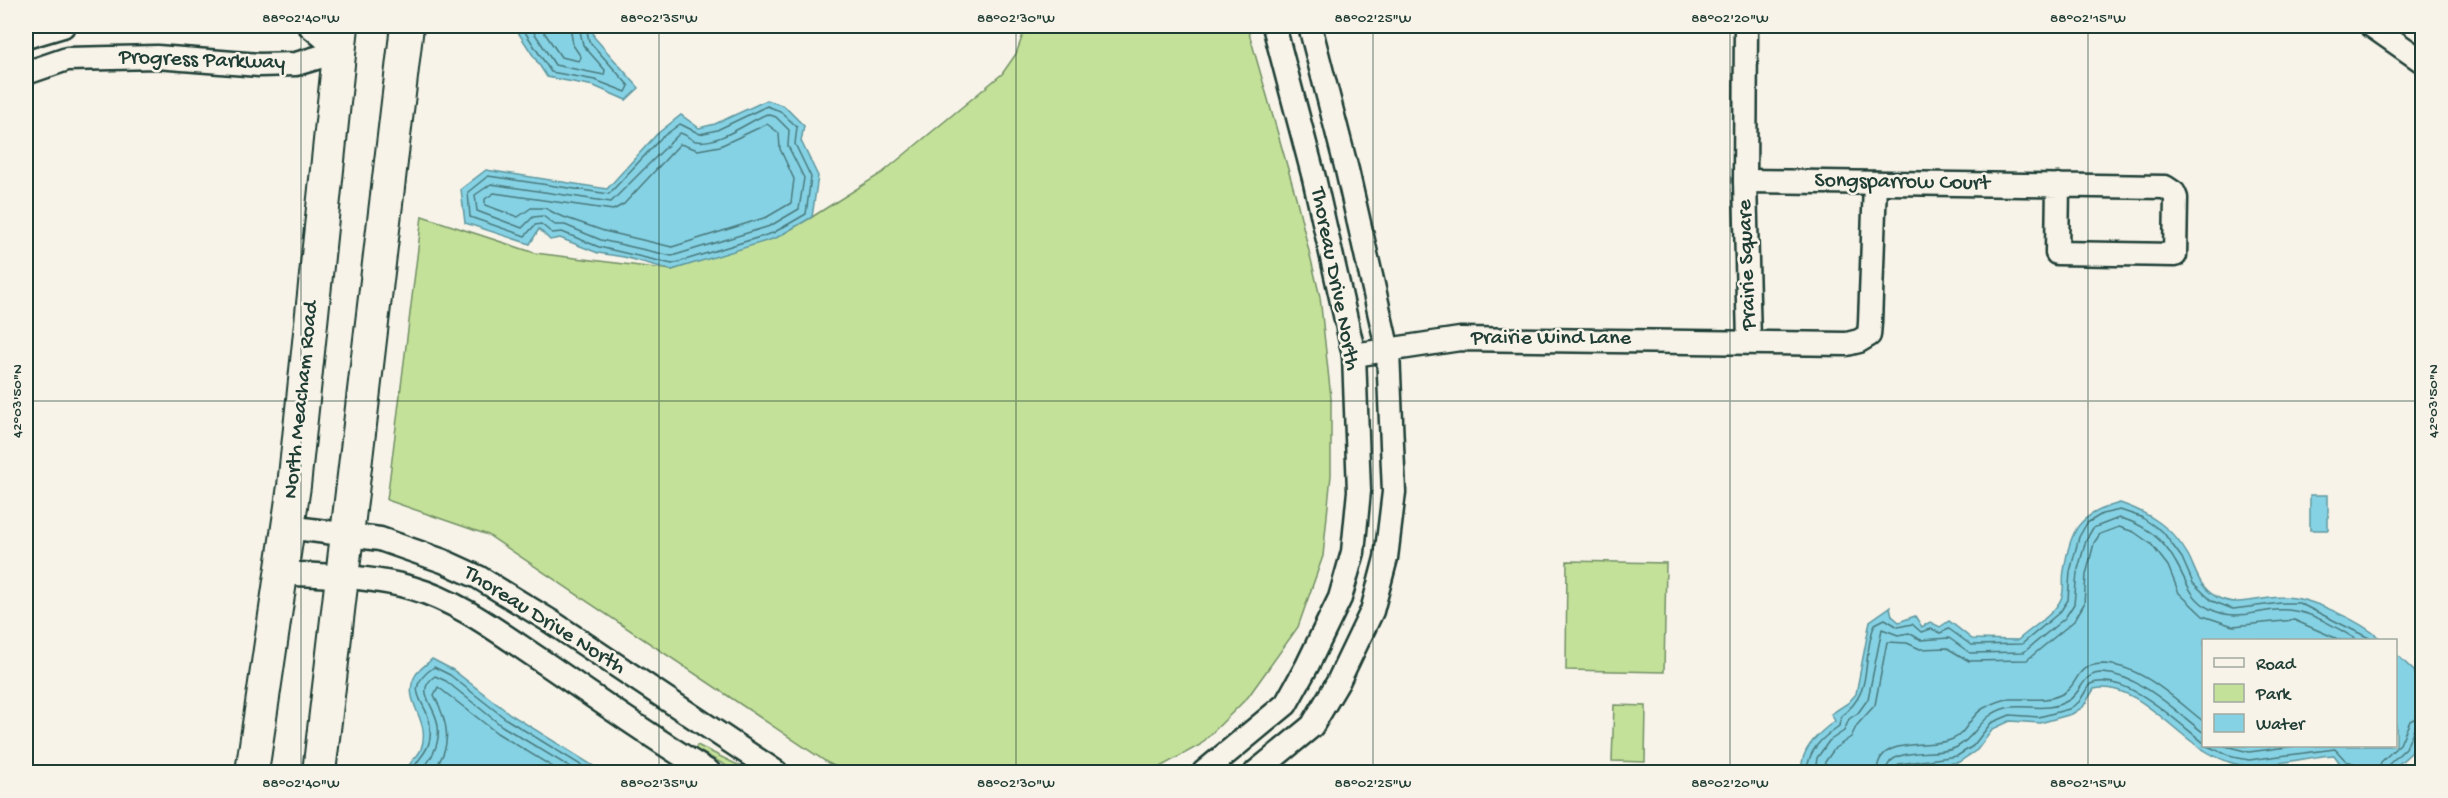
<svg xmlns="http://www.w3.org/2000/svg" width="2448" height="798" viewBox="0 0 2448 798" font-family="'Gochi Hand',sans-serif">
<rect width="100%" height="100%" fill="#f7f3e8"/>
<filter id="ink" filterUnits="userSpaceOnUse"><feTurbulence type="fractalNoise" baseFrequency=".0167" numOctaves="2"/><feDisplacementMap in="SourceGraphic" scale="12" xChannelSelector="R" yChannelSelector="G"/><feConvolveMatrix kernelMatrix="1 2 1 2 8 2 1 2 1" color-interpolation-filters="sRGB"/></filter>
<g filter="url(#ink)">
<!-- green -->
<g fill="#c4e199" stroke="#728f66" stroke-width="1.5">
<polygon points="1029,26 1247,26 1296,197 1320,297 1331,398 1331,475 1323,556 1298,627 1248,697 1200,745 1151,772 847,772 828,763 488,535 387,500 422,216 535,253 672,270 784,233 812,217 882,173 1002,74 1016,54 1025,29"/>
<polygon points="1567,561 1666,563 1664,672 1566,670"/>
<polygon points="1614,705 1646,706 1645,762 1612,761"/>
<polygon points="697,745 752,772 738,772 695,749"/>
</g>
<!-- water -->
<g fill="#86d2e5" stroke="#5d969e" stroke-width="1.5">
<polygon points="514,26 592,26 594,37 639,88 626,100 594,86 547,77"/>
<polygon points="767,100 784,106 804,126 801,141 818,176 812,217 776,238 672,270 624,257 598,253 560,238 550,240 539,229 530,244 465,223 461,189 486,170 607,189 657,134 681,115 699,128 715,124"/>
<rect x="2310" y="495" width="18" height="35"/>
<path d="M2120 503C2149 513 2172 527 2188 555 2196 570 2198 586 2215 596 2236 609 2259 597 2282 597 2309 596 2362 622 2382 640H2204V746H2396V654L2414 671 2421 691 2422 722 2412 752 2391 771 2365 772 2342 766 2334 755C2303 756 2258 773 2229 762 2221 759 2211 755 2204 750 2174 733 2133 680 2094 689L2083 707 2072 714 2040 723 2010 721 1993 729 1977 750 1959 762 1878 772H1802C1799 750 1818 733 1835 721L1831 714 1848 703 1856 694 1870 621 1890 607 1892 616 1899 622 1915 616 1922 627 1930 622 1940 627 1949 621 1972 639 2018 640C2031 628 2054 615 2061 599 2065 591 2062 580 2064 571 2070 529 2079 514 2120 503Z"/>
<path d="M432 659 453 670 510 714 603 772H406C408 762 418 758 421 749 432 719 401 702 415 676 418 670 427 664 432 659Z"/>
</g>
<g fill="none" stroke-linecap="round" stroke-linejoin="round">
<!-- shore -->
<g stroke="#48797b" stroke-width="1.5">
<polyline points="521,26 551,72 595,80 626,92 629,86 589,41 586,26"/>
<polyline points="530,26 555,65 604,75 605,70 583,45 579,26"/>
<polyline points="540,26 561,57 579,61 581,57 573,45 570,26"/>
<polygon points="767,106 780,111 797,127 795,144 811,177 806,214 773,233 672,264 599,247 562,232 552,233 541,224 535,225 525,236 470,217 468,192 488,176 609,194 661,138 680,124 700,134 717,130"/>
<path d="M767 114 776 117 789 130 788 146 804 178 799 209 770 226 672 256 601 240 565 225H555L543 216 533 217 522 228 477 211 475 195 491 184 611 202 680 133C686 134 690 140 696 141 719 145 747 122 767 114Z"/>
<polygon points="767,124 779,133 780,149 794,179 791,203 767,217 672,247 604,231 558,215 545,208 531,208 518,217 485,205 485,199 494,193 613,210 624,204 680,144 698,150 720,146"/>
<polyline points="2207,746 2233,757 2249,760 2335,749 2346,761 2360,765 2362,772"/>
<polyline points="2225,746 2249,752 2295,746"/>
<path d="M412 772C419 754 433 752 430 725 428 701 400 691 434 667L450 675 506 719 592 772"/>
<path d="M420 772C432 759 442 741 437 721 433 704 415 690 435 676L446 681 502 726 578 772"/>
<path d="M432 772C454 747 448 722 434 695L438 687 497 733 561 772"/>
<path d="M1807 772C1808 750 1822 738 1839 726L1841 716C1876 691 1860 659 1875 624L1885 619 1898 627 1912 624 1921 632 1931 629 1940 633 1949 629 1971 645 2022 644 2060 612 2068 600 2070 572 2079 537 2087 523 2102 514 2120 510 2141 517 2163 532 2182 558 2193 583 2212 601 2233 609 2281 603H2299L2373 640"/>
<path d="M1815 772 1817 758 1829 741 1844 731 1849 719 1858 713 1868 699 1882 629 1898 635 1909 633 1921 640 1949 638 1970 653 2024 652 2065 618 2074 604 2077 573 2086 540 2093 528 2119 518C2143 523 2163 539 2175 561 2186 579 2189 598 2210 609 2241 624 2264 605 2295 611 2316 614 2340 630 2358 640"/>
<polyline points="1824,772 1825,762 1835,748 1851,737 1857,725 1875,705 1887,642 1907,643 1920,649 1947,648 1969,661 2027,660 2074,621 2084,604 2086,575 2094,543 2100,534 2119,527 2134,532 2151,544 2168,566 2179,593 2203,616 2233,626 2294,620 2340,640"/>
<path d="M1877 772C1878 734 1929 750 1953 739 1967 733 1970 715 1984 708 1992 704 2002 699 2010 699 2028 698 2047 703 2064 693 2080 683 2074 665 2102 664 2140 664 2176 700 2204 722"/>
<path d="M1886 772C1888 744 1939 758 1957 747 1978 735 1980 715 2006 708 2026 703 2046 714 2069 700 2083 691 2082 673 2102 673 2141 675 2175 711 2204 733"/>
<path d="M1894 772 1899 764 1957 756 1973 746 1991 723 2010 715 2039 717 2069 709 2079 702 2090 684C2125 670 2178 723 2204 743"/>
<polyline points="2378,772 2381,762 2400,744 2410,721 2422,715"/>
<polyline points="2386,772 2387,766 2406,748 2415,726 2422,723"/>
</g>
<!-- minor casing -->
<g stroke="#1f3d34" stroke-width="27">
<g id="minor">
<polyline points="310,26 340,51"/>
<polyline points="1746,26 1745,181 1749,341"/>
<polyline points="2372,26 2422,61"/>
<polyline points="26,37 63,26"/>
<polyline points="26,73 67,59 157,57 259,65 296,64 340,51"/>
<polyline points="1745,181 2165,187 2174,193 2176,198 2175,255 2057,253 2058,185"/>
<polyline points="1354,355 1460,339 1847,344 1859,341 1869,335 1870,323 1875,183"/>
<polyline points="288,527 380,539 443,561 478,577 550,621 776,772"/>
<path d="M282 573C325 576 370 576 412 588 458 601 500 633 539 659 595 697 650 737 709 772"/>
<polyline points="1204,772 1286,704 1307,666 1340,598 1353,552 1359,491 1354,355 1314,178 1274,26"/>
<polyline points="1256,772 1312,726 1338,682 1372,611 1386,558 1394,492 1388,351 1347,170 1310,26"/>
</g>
</g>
<!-- secondary casing -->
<g stroke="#1f3d34" stroke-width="36">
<g id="secondary">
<polyline points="252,772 294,486 342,26"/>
<polyline points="319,772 407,26"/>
</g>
</g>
<!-- minor -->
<use href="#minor" stroke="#f7f3e8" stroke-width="22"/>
<!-- secondary -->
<use href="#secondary" stroke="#f7f3e8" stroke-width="32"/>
</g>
</g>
<!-- ticks -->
<path fill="none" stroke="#1f3d34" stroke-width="1.5" stroke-opacity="0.45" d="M301 26V772M659 26V772M1016 26V772M1373 26V772M1730 26V772M2088 26V772M26 401H2422"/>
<g text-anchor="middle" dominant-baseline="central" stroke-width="5" stroke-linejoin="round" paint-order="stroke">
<!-- street labels -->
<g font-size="22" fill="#1f3d34" stroke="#f7f3e8">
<text transform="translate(202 61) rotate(2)">Progress Parkway</text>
<text transform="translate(1902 183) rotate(1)">Songsparrow Court</text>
<text transform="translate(1748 265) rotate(-92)">Prairie Square</text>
<text transform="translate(1334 279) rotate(79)">Thoreau Drive North</text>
<text x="1551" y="339">Prairie Wind Lane</text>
<text transform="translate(302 400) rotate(-84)">North Meacham Road</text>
<text transform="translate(544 621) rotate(32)">Thoreau Drive North</text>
</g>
</g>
<!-- margin -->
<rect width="2448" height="798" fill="none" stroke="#f7f3e8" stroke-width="66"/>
<!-- legend -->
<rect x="2202" y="639" width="195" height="108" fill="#f7f3e8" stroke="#a1aaa0" stroke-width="1.5"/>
<rect x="2214" y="658" width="30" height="9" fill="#f7f3e8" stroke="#a1aaa0" stroke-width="1.5"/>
<text x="2256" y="669" font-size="18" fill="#1f3d34">Road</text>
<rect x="2214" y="684" width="30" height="18" fill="#c4e199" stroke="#a1aaa0" stroke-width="1.5"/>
<text x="2256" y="699" font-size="18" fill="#1f3d34">Park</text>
<rect x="2214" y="714" width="30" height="18" fill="#86d2e5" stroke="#a1aaa0" stroke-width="1.5"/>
<text x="2256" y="729" font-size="18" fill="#1f3d34">Water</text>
<rect x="33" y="33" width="2382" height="732" fill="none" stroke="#1f3d34" stroke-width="2"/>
<g font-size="15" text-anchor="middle" fill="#1f3d34">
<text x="301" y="22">88°02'40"W</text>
<text x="659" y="22">88°02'35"W</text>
<text x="1016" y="22">88°02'30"W</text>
<text x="1373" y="22">88°02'25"W</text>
<text x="1730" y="22">88°02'20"W</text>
<text x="2088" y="22">88°02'15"W</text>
<text transform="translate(16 401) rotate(-90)" y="5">42°03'50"N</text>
<text transform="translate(2432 401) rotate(-90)" y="5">42°03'50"N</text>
<text x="301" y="787">88°02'40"W</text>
<text x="659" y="787">88°02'35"W</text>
<text x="1016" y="787">88°02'30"W</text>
<text x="1373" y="787">88°02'25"W</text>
<text x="1730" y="787">88°02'20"W</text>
<text x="2088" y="787">88°02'15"W</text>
</g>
</svg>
